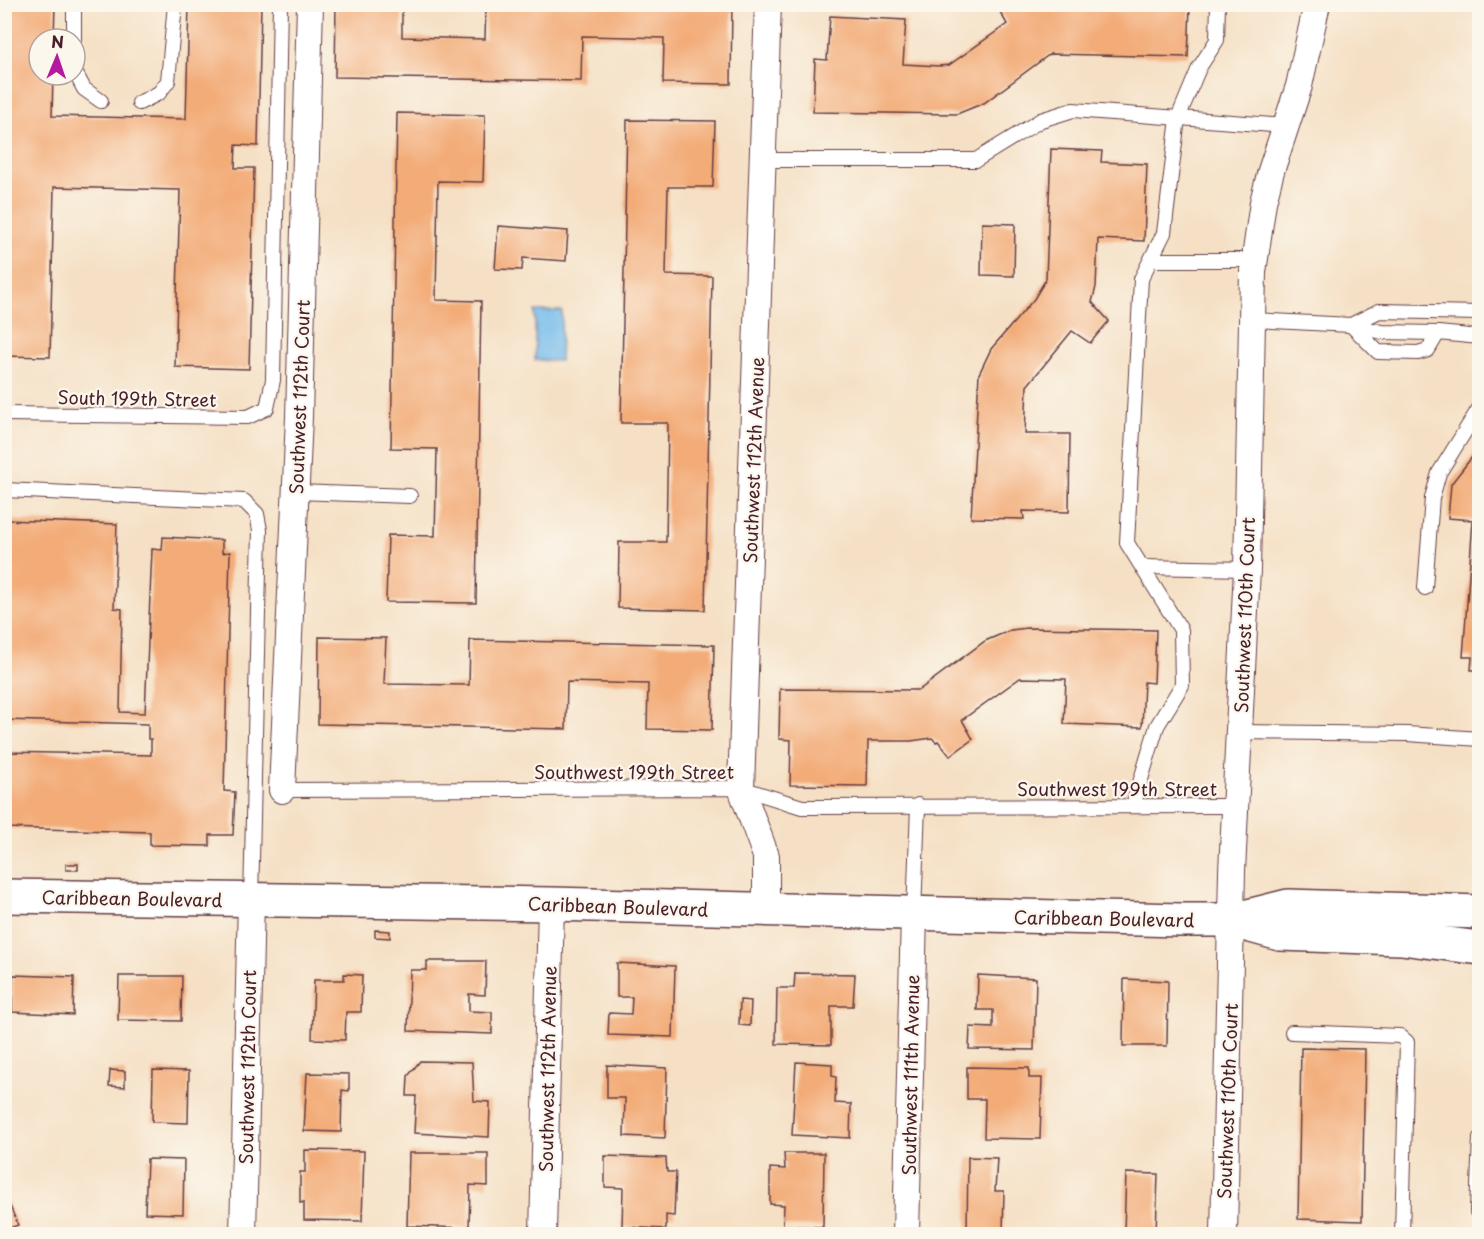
<svg xmlns="http://www.w3.org/2000/svg" width="1484" height="1239" viewBox="0 0 1484 1239" font-family="'Playpen Sans',sans-serif">
<rect width="100%" height="100%" fill="#fbf7ec"/>
<filter id="ink" filterUnits="userSpaceOnUse"><feTurbulence type="fractalNoise" baseFrequency=".0167" numOctaves="2"/><feDisplacementMap in="SourceGraphic" scale="12" xChannelSelector="R" yChannelSelector="G"/><feConvolveMatrix kernelMatrix="1 2 1 2 8 2 1 2 1" color-interpolation-filters="sRGB"/></filter>
<filter id="wash" filterUnits="userSpaceOnUse"><feTurbulence type="fractalNoise" baseFrequency=".008" numOctaves="4" result="noise"/><feDisplacementMap in="SourceGraphic" scale="24" xChannelSelector="R" yChannelSelector="G"/><feGaussianBlur stdDeviation="1.35" result="paint"/><feColorMatrix in="noise" values="0 0 0 0 0 0 0 0 0 0 0 0 0 0 0 0 0 1.4 0 .05"/><feComposite in="paint" operator="in"/></filter>
<g filter="url(#wash)">
<rect width="100%" height="100%" fill="#f5e0c5"/>
<!-- water -->
<polygon fill="#72baea" stroke="#5e6c8a" stroke-width="1.5" points="535,311 562,311 560,361 535,360"/>
<g id="blocks">
<!-- building -->
<g fill="#f3ac78">
<polygon points="4,4 55,4 54,39 39,39 39,75 53,75 52,116 186,119 189,4 261,4 258,146 236,145 235,168 254,168 249,369 175,367 180,190 54,187 50,357 4,356"/>
<polygon points="336,4 402,4 402,37 485,39 486,4 732,4 731,84 663,83 664,38 630,37 582,36 581,81 335,77"/>
<polygon points="1043,4 1190,6 1188,57 1050,54 984,103 957,114 813,112 815,59 827,60 830,16 906,20 903,64 939,66 949,65 1007,24 996,5"/>
<polygon points="397,113 485,115 483,182 438,181 436,300 481,301 476,603 386,602 388,535 435,536 437,449 391,448"/>
<polygon points="627,120 715,121 713,187 668,187 666,275 712,276 705,610 618,608 619,542 666,542 668,423 621,423"/>
<polygon points="1051,149 1102,151 1101,162 1147,164 1144,241 1098,239 1096,287 1092,302 1109,321 1090,343 1072,331 1027,386 1025,434 1070,434 1069,512 1023,511 1024,519 971,518 979,374 991,349 1034,299 1046,279"/>
<polygon points="982,223 1015,224 1014,276 981,275"/>
<polygon points="498,226 568,231 566,261 523,258 522,270 495,269"/>
<polygon points="1476,452 1480,456 1480,670 1471,670 1472,657 1463,657 1473,520 1448,518 1451,484"/>
<polygon points="4,520 117,524 114,608 122,609 120,712 145,713 152,549 162,550 163,537 222,540 222,553 230,552 224,791 235,792 233,835 210,835 210,846 150,845 150,832 4,828 4,752 151,755 151,739 148,739 148,724 4,720"/>
<polygon points="1027,628 1156,630 1154,683 1144,682 1142,727 1064,724 1066,679 1020,678 962,720 973,739 950,756 938,741 936,742 932,738 911,741 868,741 867,786 790,785 791,740 779,739 780,689 919,690 985,641 1011,630"/>
<polygon points="319,637 386,638 384,684 469,685 470,640 714,645 712,730 647,729 648,684 567,682 566,729 318,724"/>
<rect x="66" y="864" width="12" height="6"/>
<polygon points="375,930 390,931 390,938 375,937"/>
<polygon points="427,961 486,961 485,995 469,994 469,1011 492,1012 492,1034 408,1031 410,970 427,970"/>
<polygon points="617,963 675,966 673,1037 608,1035 609,1013 631,1014 632,997 617,997"/>
<polygon points="795,973 855,974 853,1006 831,1006 831,1045 776,1044 777,988 794,988"/>
<polygon points="344,974 362,975 361,1012 346,1012 345,1040 312,1039 314,980 344,980"/>
<polygon points="13,975 74,977 73,1015 12,1012"/>
<polygon points="978,975 1036,978 1034,1050 969,1049 970,1027 993,1028 993,1010 977,1010"/>
<polygon points="119,976 182,976 181,1021 118,1020"/>
<polygon points="1124,979 1168,981 1167,1046 1123,1046"/>
<polygon points="740,1000 751,1001 750,1026 739,1025"/>
<polygon points="1301,1048 1365,1049 1362,1221 1298,1219"/>
<polygon points="420,1061 472,1062 474,1101 490,1102 489,1137 414,1133 416,1096 407,1096 408,1076"/>
<polygon points="796,1062 832,1064 832,1076 836,1077 835,1103 851,1104 850,1138 792,1135"/>
<polygon points="607,1065 667,1068 665,1138 624,1136 625,1098 607,1098"/>
<polygon points="967,1067 1029,1068 1029,1078 1042,1078 1040,1139 984,1138 985,1099 967,1099"/>
<polygon points="110,1070 125,1071 125,1087 109,1086"/>
<polygon points="153,1070 189,1071 188,1123 152,1122"/>
<polygon points="307,1073 349,1074 349,1091 342,1090 341,1132 304,1131"/>
<polygon points="305,1150 364,1151 362,1221 304,1220 304,1202 300,1203 300,1172 305,1172"/>
<polygon points="409,1153 488,1153 488,1186 470,1185 469,1228 407,1226"/>
<polygon points="784,1153 824,1153 823,1227 783,1226 784,1205 770,1204 770,1168 785,1169"/>
<polygon points="605,1156 666,1158 667,1172 676,1172 674,1216 666,1215 666,1229 622,1227 623,1188 605,1187"/>
<polygon points="968,1157 997,1158 995,1191 1004,1191 1003,1232 967,1230"/>
<polygon points="147,1159 184,1160 183,1214 145,1213"/>
<polygon points="1126,1173 1158,1174 1156,1233 1124,1231"/>
<polygon points="4,1192 18,1225 4,1230"/>
</g>
</g>
</g>
<g filter="url(#ink)">
<use href="#blocks" fill-opacity="0" stroke="#643c42" stroke-width="1.5"/>
<g fill="none" stroke-linecap="round" stroke-linejoin="round">
<!-- service casing -->
<g stroke="#643c42" stroke-width="16">
<g id="service">
<polyline points="74,39 74,4"/>
<polyline points="75,72 84,89 101,101"/>
<polyline points="139,103 159,93 168,81 175,4"/>
<polyline points="764,160 976,160 1041,120 1073,110 1286,126"/>
<polyline points="1151,260 1254,260"/>
<polyline points="1252,320 1351,325 1382,332 1438,333 1480,337"/>
<polyline points="1351,325 1379,311 1480,313"/>
<polyline points="1351,325 1378,352 1418,353 1428,350 1438,333"/>
<polyline points="4,414 248,417 267,408 273,380 280,4"/>
<polyline points="4,490 244,501 257,514 260,530 251,900"/>
<polyline points="296,492 410,496"/>
<polyline points="1142,567 1247,569"/>
<polyline points="1425,588 1432,498 1439,473 1480,407"/>
<polyline points="1239,732 1407,734 1480,739"/>
<polyline points="282,790 741,788 802,807 1235,806"/>
<polyline points="1133,806 1157,726 1182,685 1181,630 1127,543 1141,279 1164,233 1178,118 1199,68 1217,40 1218,4"/>
<polyline points="914,914 918,805"/>
<polyline points="1292,1032 1400,1036 1407,1042 1402,1234"/>
<polyline points="1480,1138 1477,1211 1480,1212"/>
</g>
</g>
<!-- minor casing -->
<g stroke="#643c42" stroke-width="28">
<g id="minor">
<polyline points="282,790 299,417 310,4"/>
<polyline points="766,911 766,856 741,788 768,4"/>
<polyline points="243,1234 251,900"/>
<polyline points="543,1234 551,904"/>
<polyline points="906,1234 914,915"/>
<polyline points="1224,1234 1232,871 1247,569 1253,272 1263,202 1271,171 1299,86 1317,4"/>
</g>
</g>
<!-- tertiary casing -->
<g stroke="#643c42" stroke-width="36">
<g id="tertiary">
<polyline points="4,896 551,904 1181,920 1232,920 1288,906 1480,912"/>
<polyline points="1233,921 1280,934 1401,938 1480,948"/>
</g>
</g>
<!-- service -->
<use href="#service" stroke="#fff" stroke-width="14"/>
<!-- minor -->
<use href="#minor" stroke="#fff" stroke-width="26"/>
<!-- tertiary -->
<use href="#tertiary" stroke="#fff" stroke-width="33"/>
</g>
</g>
<g text-anchor="middle" dominant-baseline="central" stroke-width="4.5" stroke-linejoin="round" paint-order="stroke">
<!-- street labels -->
<g font-size="18" fill="#4a1f2b" stroke="#fbf7ec">
<text transform="translate(299 397) rotate(-88)">Southwest 112th Court</text>
<text transform="translate(137 398) rotate(1)">South 199th Street</text>
<text transform="translate(753 460) rotate(-88)">Southwest 112th Avenue</text>
<text transform="translate(1244 615) rotate(-88)">Southwest 110th Court</text>
<text x="634" y="771">Southwest 199th Street</text>
<text x="1117" y="788">Southwest 199th Street</text>
<text transform="translate(132 898) rotate(1)">Caribbean Boulevard</text>
<text transform="translate(618 906) rotate(2)">Caribbean Boulevard</text>
<text transform="translate(1104 918) rotate(1)">Caribbean Boulevard</text>
<text transform="translate(247 1067) rotate(-89)">Southwest 112th Court</text>
<text transform="translate(547 1069) rotate(-89)">Southwest 112th Avenue</text>
<text transform="translate(910 1075) rotate(-89)">Southwest 111th Avenue</text>
<text transform="translate(1227 1101) rotate(-88)">Southwest 110th Court</text>
</g>
</g>
<!-- margin -->
<rect width="1484" height="1239" fill="none" stroke="#fbf7ec" stroke-width="24"/>
<!-- north arrow -->
<g transform="translate(57 57) rotate(2)"><circle r="28" fill="#fbf7ec" stroke="#b4a19f" stroke-width="1.5"/>
<path d="M0-4.5L10 22L0 15L-10 22Z" fill="#b5179e"/>
<text y="-9" font-size="16" font-weight="bold" text-anchor="middle" fill="#4a1f2b">N</text>
</g>
</svg>
